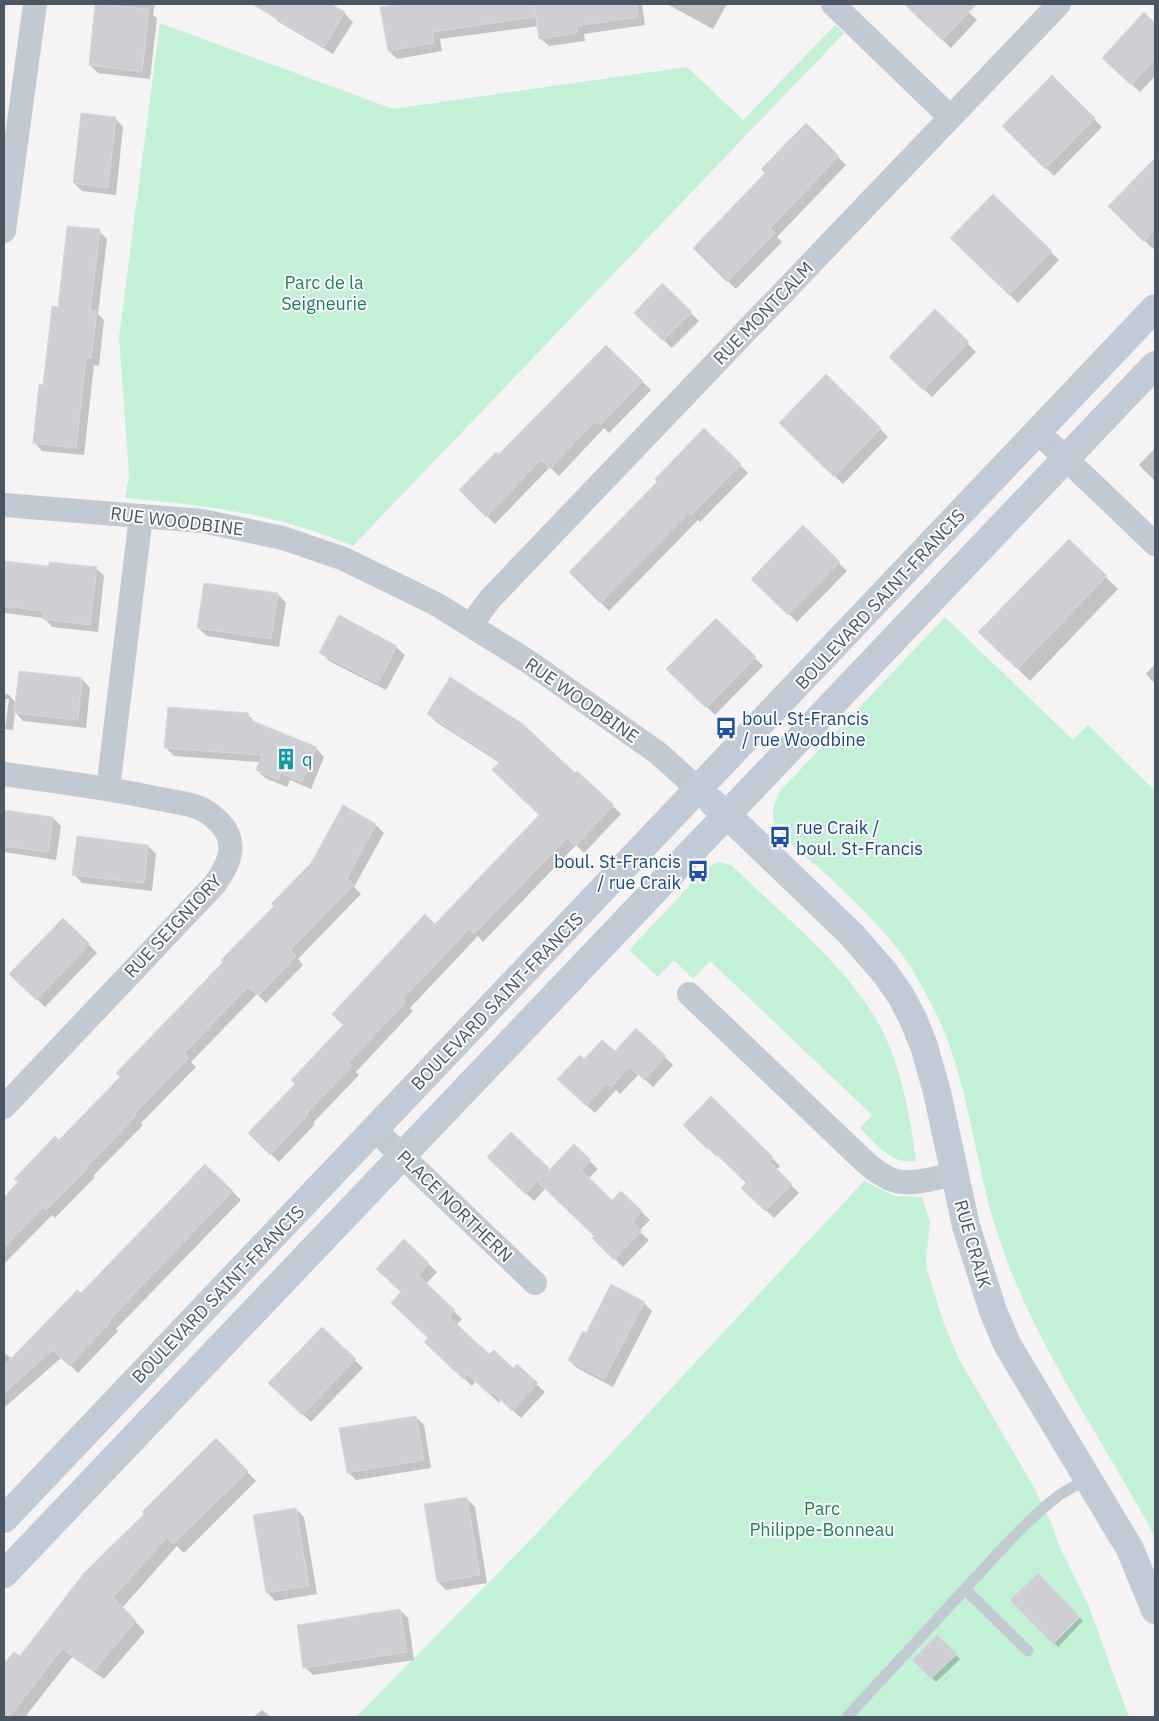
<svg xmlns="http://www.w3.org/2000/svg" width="1159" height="1721" viewBox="0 0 1159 1721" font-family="'IBM Plex Sans',sans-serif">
<rect width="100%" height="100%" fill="#f5f3f3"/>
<!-- green -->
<g fill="#c3f1d5">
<path d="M160 23 393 109 687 67 743 120 835 25 844 33 353 546C279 514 205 505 125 498L129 475 119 337Z"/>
<path d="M945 617 1073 740 1088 725 1155 791V1537C1102 1437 1033 1344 998 1235 972 1157 969 1069 927 996 922 986 916 976 910 966 888 933 858 905 829 877 815 864 785 842 776 827 769 814 775 801 781 790Z"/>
<path d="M718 862 731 865C751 884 771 903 792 922 828 957 863 990 885 1036 903 1076 910 1118 916 1161 891 1165 876 1144 860 1128L872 1115 710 961 693 979 674 960 658 977 629 950 706 868Z"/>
<polygon points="864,1181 894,1196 922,1197 930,1222 926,1258 927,1270 944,1324 959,1359 1035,1489 1052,1525 1058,1543 1088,1604 1129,1717 356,1717 536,1534"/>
</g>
<!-- shadow -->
<g fill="#0003">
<polygon points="97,4 155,4 153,15 157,18 150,79 98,73 90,65"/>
<polygon points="277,4 328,4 344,13 353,22 333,54 279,22 271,14"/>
<polygon points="412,4 642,4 645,25 584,34 585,41 549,46 540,38 539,26 440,39 442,51 397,59 389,51 382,8"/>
<polygon points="667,4 727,4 713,29"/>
<polygon points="905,4 960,4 977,20 951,48"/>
<polygon points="1144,14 1155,25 1155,76 1140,92 1112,66"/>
<polygon points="1052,77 1102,127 1054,176 1004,126"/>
<polygon points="115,118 123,127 116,195 82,191 74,183"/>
<polygon points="806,125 846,165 777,237 782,242 736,289 695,248 767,173"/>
<polygon points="1155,160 1155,246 1153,249 1110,206"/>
<polygon points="993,196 1059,260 1018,303 952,238"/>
<polygon points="99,231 107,239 98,314 104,320 99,366 94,365 84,455 42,451 34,442 59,308"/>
<polygon points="662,285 699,321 672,348 635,313"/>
<polygon points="935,311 976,352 932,397 890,357"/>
<polygon points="606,346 651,390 609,433 604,428 559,476 550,467 495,524 460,490 499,456"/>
<polygon points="826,376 888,437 843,484 781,423"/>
<polygon points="704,430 748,473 700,522 698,520 609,611 570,572 659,482"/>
<polygon points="1155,448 1155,481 1139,465"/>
<polygon points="803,527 847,571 797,622 753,579"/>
<polygon points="1069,541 1118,589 1030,681 980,632"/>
<polygon points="4,562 50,568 96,568 104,576 98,632 52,627 44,618 4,613"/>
<polygon points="278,594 286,603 279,647 207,636 198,628"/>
<polygon points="716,620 763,666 715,715 668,669"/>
<polygon points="396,647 405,655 386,690 329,661 321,652"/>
<polygon points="1155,664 1155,684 1146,674"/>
<polygon points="82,679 90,688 86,728 23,721 15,712 13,730 4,729 5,729 9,699 6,699 4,720 4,694 8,694 16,703"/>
<polygon points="428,714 575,775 577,772 621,814 584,853 576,845 483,942 478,936 410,1008 413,1011 356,1072 359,1075 313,1123 315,1124 279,1162 249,1133 297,1084 435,926 540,815 500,763 436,722"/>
<polygon points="248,715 256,723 316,748 324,757 311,789 290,780 287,787 265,778 257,770 260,762 174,756 166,748"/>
<polygon points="343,807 376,825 384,833 354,887 361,894 298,959 303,965 266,1003 257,994 191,1062 196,1067 141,1123 143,1125 93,1176 95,1177 55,1218 52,1215 4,1264 4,1199 122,1077 275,906 312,864"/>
<polygon points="4,811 53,818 61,826 56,860 4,852"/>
<polygon points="148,846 156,854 152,891 82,883 74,874"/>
<polygon points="64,920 97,953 45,1007 11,974"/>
<polygon points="636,1030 673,1065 653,1087 639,1074 620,1094 616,1090 595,1113 567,1087 615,1053"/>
<polygon points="711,1098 780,1166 776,1170 799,1193 774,1218 743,1188 748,1183 718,1154 716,1156 685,1125"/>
<polygon points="511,1133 550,1171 574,1146 598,1169 588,1179 612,1202 621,1192 650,1220 639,1231 649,1240 623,1267 593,1238 596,1236 546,1188 534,1201 488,1157"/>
<polygon points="205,1165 241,1200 116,1329 118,1331 78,1373 62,1357 4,1408 4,1353 13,1359 81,1295"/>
<polygon points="404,1241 437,1272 426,1284 462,1319 456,1325 489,1356 513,1370 517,1366 545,1392 521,1418 501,1399 499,1403 476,1381 472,1386 426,1342 430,1338 402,1292"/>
<polygon points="644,1303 652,1311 613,1387 577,1368 569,1360 587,1334"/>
<polygon points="322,1329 363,1368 311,1422 270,1383"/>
<polygon points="416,1417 424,1425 431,1468 356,1480 348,1472"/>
<polygon points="216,1440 256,1481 184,1553 177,1546 122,1608 145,1632 104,1679 72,1657 25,1717 4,1717 4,1665 14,1653 20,1658 145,1514"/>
<polygon points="466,1498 475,1507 487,1583 446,1590 438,1582"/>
<polygon points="296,1509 304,1517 317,1594 275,1601 267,1592"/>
<polygon points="1038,1575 1083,1621 1058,1647 1012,1600"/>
<polygon points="400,1610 408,1618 414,1660 313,1675 305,1667"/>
<polygon points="937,1637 960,1659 936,1682 914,1660"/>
<polygon points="262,1710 271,1717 253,1717"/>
</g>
<!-- building -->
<g fill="#cdcfd5" stroke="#d7d9de">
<polygon points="95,4 149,9 142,72 89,65"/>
<polygon points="252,4 331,4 345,12 324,47"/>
<polygon points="401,4 533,4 534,17 432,32 434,43 388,51 380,7"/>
<polygon points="534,4 637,4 638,17 576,26 577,33 539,39"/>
<polygon points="904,4 977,4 942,40"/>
<polygon points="1144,12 1155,23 1155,59 1131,85 1102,58"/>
<polygon points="1052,75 1095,118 1045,169 1002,126"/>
<polygon points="81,113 116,117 108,188 73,183"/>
<polygon points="806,123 839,156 770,228 775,233 727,282 693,248 765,173 761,169"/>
<polygon points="1155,158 1155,230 1144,242 1108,206"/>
<polygon points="993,194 1052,251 1009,295 950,238"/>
<polygon points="67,226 100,229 90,310 97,311 91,358 86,357 76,448 33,443 39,384 43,385 52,306 58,307"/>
<polygon points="662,283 692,312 663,341 634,313"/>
<polygon points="935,309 969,342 923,390 889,357"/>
<polygon points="606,345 643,381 600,425 595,421 550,469 541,460 486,517 459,490 496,452 499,454"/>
<polygon points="826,374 881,428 834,477 779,423"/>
<polygon points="704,428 741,464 691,515 689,513 600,603 569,572 657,482 655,479"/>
<polygon points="803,525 840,562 788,615 751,579"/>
<polygon points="1069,539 1107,576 1017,669 978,632"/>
<polygon points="4,561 49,566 49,562 97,567 90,625 43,619 43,611 4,606"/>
<polygon points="204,583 278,593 271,639 197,628"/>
<polygon points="339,615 397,646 378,683 319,653"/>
<polygon points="716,618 756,657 706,708 666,669"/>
<polygon points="19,671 82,678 78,720 14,713"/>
<polygon points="450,677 523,724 575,773 577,771 614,805 575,846 567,838 474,934 469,929 403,999 406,1002 348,1063 352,1066 306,1114 308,1115 270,1155 248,1133 295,1084 291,1080 343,1025 332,1014 425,914 435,924 539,815 492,770 500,761 427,714"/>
<polygon points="168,707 249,713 248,719 317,747 302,782 281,773 278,780 256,770 262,755 164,748"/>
<polygon points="343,805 376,824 347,878 354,885 290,950 296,956 258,996 248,987 184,1053 189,1058 134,1114 136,1116 86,1167 88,1168 46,1210 43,1207 4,1248 4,1197 18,1182 14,1179 55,1136 59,1140 120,1077 116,1073 223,962 221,960 274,906 271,904 311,863"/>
<polygon points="4,810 53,817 48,852 4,846"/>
<polygon points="77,836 148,845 144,883 72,875"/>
<polygon points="63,918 90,944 36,1000 9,974"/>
<polygon points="636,1028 666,1056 644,1080 630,1067 611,1087 607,1083 586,1106 557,1079 580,1055 584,1059 602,1040 615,1051"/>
<polygon points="711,1096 773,1157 769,1161 792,1184 765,1211 741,1188 746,1183 709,1147 707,1149 683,1125"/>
<polygon points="511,1132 549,1168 525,1194 487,1157"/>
<polygon points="574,1144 591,1160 581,1170 612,1200 621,1191 642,1211 632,1222 642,1231 614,1260 592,1238 594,1236 538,1182"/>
<polygon points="205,1164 233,1191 109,1320 111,1322 69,1366 53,1350 4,1393 4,1366 77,1290 81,1293"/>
<polygon points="404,1239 429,1263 418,1275 455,1310 449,1317 489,1354 494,1350 513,1368 517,1364 538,1383 512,1411 492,1392 490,1395 467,1374 463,1379 424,1342 428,1338 391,1303 401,1292 376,1269"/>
<polygon points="611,1284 645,1302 604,1379 568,1360 583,1331 586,1333"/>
<polygon points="322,1327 356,1359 302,1415 268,1383"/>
<polygon points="416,1416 424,1460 347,1473 339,1428"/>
<polygon points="216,1438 248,1471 173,1544 167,1538 113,1597 136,1621 94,1671 62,1649 9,1717 4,1717 4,1663 14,1652 20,1656 84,1573 144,1514 142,1512"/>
<polygon points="467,1497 480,1575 437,1582 424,1504"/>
<polygon points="296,1508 309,1586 266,1593 253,1515"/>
<polygon points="1038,1573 1080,1617 1053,1644 1010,1600"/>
<polygon points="400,1609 407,1652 303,1668 297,1625"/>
<polygon points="937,1635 957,1654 931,1679 912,1660"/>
</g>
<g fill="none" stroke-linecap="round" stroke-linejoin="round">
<!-- lane -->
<g stroke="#c1cad2" stroke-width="11">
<path d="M1028 1651 965 1589C995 1557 1023 1523 1058 1496 1068 1489 1078 1484 1088 1479"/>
<polyline points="847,1717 965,1589"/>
</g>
<!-- street -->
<g stroke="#c1cad2" stroke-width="24">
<polyline points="833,4 950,117"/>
<polyline points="4,231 35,4"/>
<polyline points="1038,432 1155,544"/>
<polyline points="4,505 202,521 283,538 344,559 436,604 529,662 658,753 699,790"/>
<polyline points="471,625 490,599 1059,4"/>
<path d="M4 774C53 781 102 787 150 797 167 801 186 802 202 809 208 812 215 818 220 823 239 843 229 864 215 884L4 1107"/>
<polyline points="108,789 141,516"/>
<path d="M689 994 864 1161C872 1168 881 1175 890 1179 909 1187 935 1178 954 1174"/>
<polyline points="374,1129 535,1283"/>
</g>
<!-- secondary -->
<g stroke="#c1cbd6" stroke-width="28">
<polyline points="713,803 746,833 851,934 885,973 901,996 913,1019 924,1046 937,1092 966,1226 993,1311 1007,1344 1026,1376 1130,1549 1155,1610"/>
<polyline points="4,1519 1155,308"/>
<polyline points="4,1574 1155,365"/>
</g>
</g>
<!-- icons -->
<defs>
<g id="bus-bare" transform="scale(1.725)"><path d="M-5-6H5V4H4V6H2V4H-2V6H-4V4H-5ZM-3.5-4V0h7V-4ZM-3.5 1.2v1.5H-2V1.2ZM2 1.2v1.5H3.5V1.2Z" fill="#1a4fb4" stroke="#fff" stroke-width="2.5" paint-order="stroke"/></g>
<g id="building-bare" transform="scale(1.725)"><path d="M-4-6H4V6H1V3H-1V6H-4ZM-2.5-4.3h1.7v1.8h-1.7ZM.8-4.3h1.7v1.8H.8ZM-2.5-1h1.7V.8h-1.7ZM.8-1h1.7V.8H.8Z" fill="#0f9aa8" stroke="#fff" stroke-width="2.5" paint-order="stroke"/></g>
</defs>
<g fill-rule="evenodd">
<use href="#bus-bare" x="726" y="728"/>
<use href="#building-bare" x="286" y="759"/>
<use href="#bus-bare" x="780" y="837"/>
<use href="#bus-bare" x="698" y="871"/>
</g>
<g text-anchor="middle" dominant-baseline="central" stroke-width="4" stroke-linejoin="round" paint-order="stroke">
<!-- park labels -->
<g font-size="18" fill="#17864f" stroke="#fff">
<text x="324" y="282">Parc de la<tspan x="324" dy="21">Seigneurie</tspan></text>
<text x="822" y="1508">Parc<tspan x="822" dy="21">Philippe-Bonneau</tspan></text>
</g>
<!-- street labels -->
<g font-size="18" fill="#4a5661" stroke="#fff">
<text transform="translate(763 313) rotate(-46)">RUE MONTCALM</text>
<text transform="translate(177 521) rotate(7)">RUE WOODBINE</text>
<text transform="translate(880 599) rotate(-47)">BOULEVARD SAINT-FRANCIS</text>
<text transform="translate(582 700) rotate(35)">RUE WOODBINE</text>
<text transform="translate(173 926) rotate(-47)">RUE SEIGNIORY</text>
<text transform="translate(497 1001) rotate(-46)">BOULEVARD SAINT-FRANCIS</text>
<text transform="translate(455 1206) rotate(44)">PLACE NORTHERN</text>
<text transform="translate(973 1244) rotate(74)">RUE CRAIK</text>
<text transform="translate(218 1294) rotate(-46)">BOULEVARD SAINT-FRANCIS</text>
</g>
<!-- transit labels -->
<g font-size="18" fill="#164399" stroke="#fff" text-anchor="start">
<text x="742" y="718">boul. St-Francis<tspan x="742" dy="21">/ rue Woodbine</tspan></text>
<text x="796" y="827">rue Craik /<tspan x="796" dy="21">boul. St-Francis</tspan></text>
<text x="681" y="861" text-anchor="end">boul. St-Francis<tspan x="681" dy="21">/ rue Craik</tspan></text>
</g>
<!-- culture labels -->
<g font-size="18" fill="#0d838f" stroke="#fff" text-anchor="start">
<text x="302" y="759">q</text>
</g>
</g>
<!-- border -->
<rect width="1159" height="1721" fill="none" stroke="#4a5661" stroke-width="10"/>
</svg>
